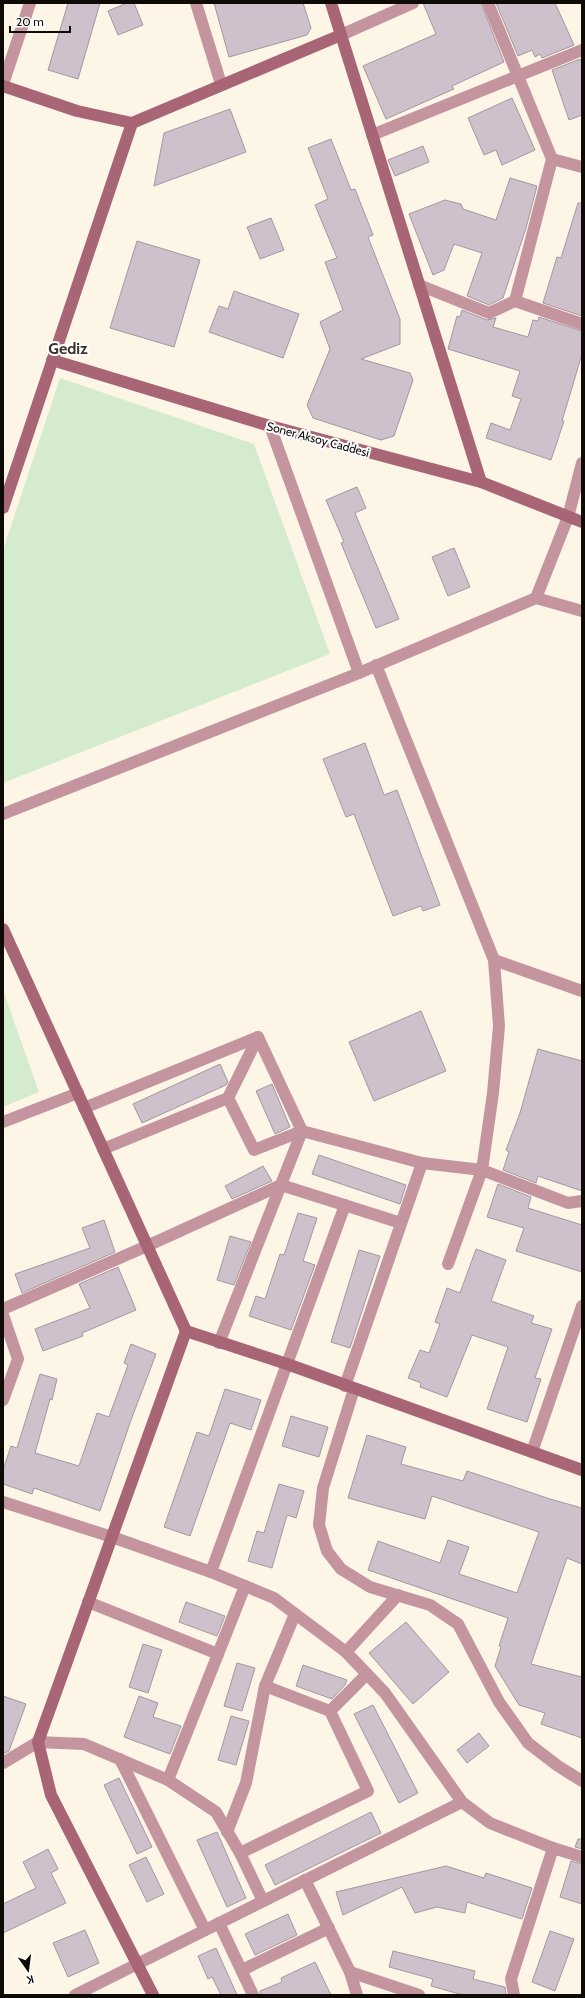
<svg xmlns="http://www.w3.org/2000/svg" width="585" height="1998" viewBox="0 0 585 1998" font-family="Cabin,sans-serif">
<rect width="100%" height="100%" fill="#fdf6e6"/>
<!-- green -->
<g fill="#d5ebcd">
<polygon points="60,378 254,444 330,654 3,783 3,550"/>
<polygon points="3,990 39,1092 3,1107"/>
</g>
<!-- building -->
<g fill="#cec1cc" stroke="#a397a2">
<polygon points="68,3 100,3 78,79 48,70"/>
<polygon points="127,3 134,3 143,25 118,35 108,11"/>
<polygon points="214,3 303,3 311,28 307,35 229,57"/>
<polygon points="423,3 481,3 504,62 452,86 454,89 386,119 363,66 436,34"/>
<polygon points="496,3 555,3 574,45 542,58 540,54 535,57 532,50 518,56"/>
<polygon points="580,59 582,63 582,115 569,120 552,70"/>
<polygon points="512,98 535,150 502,165 496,150 484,155 468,118"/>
<polygon points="230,109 246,152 154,186 164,133"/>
<polygon points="331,139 351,190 355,189 373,235 368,237 400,319 400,344 361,359 410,373 413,380 394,436 381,440 313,418 307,405 330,349 320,322 343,310 325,262 337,258 315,205 328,199 308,148"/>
<polygon points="423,146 429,162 395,176 388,160"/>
<polygon points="510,178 537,186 526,228 503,298 489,305 467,296 482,253 454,244 444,270 433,275 409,214 445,200 461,204 463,209 496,220"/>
<polygon points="578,203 582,203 582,316 543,303 557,257 561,258"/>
<polygon points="271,218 284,250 260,259 247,227"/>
<polygon points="137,241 200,260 174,347 110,328"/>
<polygon points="234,291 299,314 283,358 209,332 219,306 228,309"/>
<polygon points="462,310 487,320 496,318 493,327 528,337 533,320 538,321 539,317 582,331 582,354 562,421 564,421 551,460 486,438 491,423 510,430 521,399 512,396 520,371 448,349 457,316 460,317"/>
<polygon points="357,487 366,508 355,513 399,619 376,628 341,543 344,542 326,500"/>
<polygon points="454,548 470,587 448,596 432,557"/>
<polygon points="365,743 384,795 397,790 440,905 423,911 421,906 393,916 354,814 346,817 323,759"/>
<polygon points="421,1011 446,1071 374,1101 349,1042"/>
<polygon points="538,1049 582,1061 582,1191 538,1176 536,1183 503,1170 509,1152 506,1150 520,1113"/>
<polygon points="220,1064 228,1082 226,1085 142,1123 133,1104"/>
<polygon points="272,1084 290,1127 275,1134 256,1091"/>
<polygon points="319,1155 406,1185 400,1204 312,1174"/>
<polygon points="263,1166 272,1181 232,1199 225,1186"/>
<polygon points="498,1184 531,1197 528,1208 582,1225 582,1272 516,1251 524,1228 487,1217"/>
<polygon points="298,1213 317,1218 303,1261 315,1265 291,1330 249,1316 256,1296 265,1299 280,1254 284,1255"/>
<polygon points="104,1220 115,1252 22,1293 15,1274 90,1248 82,1228"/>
<polygon points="230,1236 251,1242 234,1285 217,1280"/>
<polygon points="476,1249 506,1260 491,1301 534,1316 531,1323 552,1329 535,1378 541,1379 527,1422 487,1409 508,1347 472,1335 447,1397 420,1387 421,1383 408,1378 420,1350 429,1353 440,1324 435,1322 447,1288 460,1293"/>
<polygon points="359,1250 380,1256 350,1348 331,1342"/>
<polygon points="118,1267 136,1310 82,1333 83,1336 43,1351 35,1329 90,1308 79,1284"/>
<polygon points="131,1344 156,1354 131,1420 100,1511 34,1488 32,1494 3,1484 3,1470 11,1446 17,1448 40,1374 57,1379 52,1400 50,1399 35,1453 79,1466 97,1413 109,1417 128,1365 124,1363"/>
<polygon points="225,1389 261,1400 251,1430 230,1423 190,1536 164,1527 197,1432 209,1436"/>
<polygon points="291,1416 328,1427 319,1457 282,1446"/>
<polygon points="367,1435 406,1447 401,1464 463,1481 467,1471 550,1499 582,1508 582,1564 567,1558 531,1664 582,1677 582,1738 541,1724 545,1713 519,1705 495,1666 501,1647 499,1646 508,1618 368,1570 378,1541 440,1563 448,1540 469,1547 459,1574 517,1593 539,1532 432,1496 425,1519 348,1498"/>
<polygon points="279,1484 304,1491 296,1518 287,1515 272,1568 248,1561 257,1531 264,1533"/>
<polygon points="186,1602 225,1616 217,1636 179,1622"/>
<polygon points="406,1622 449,1672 413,1704 369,1653"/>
<polygon points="143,1644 162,1650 148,1693 129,1687"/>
<polygon points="237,1663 255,1668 242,1711 224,1706"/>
<polygon points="303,1665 347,1680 345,1685 332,1699 296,1686"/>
<polygon points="3,1696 26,1704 9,1751 3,1754"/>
<polygon points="139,1696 158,1703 153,1717 181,1726 170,1754 124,1737"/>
<polygon points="373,1705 418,1793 399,1803 354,1714"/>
<polygon points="231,1716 249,1721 236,1765 218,1760"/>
<polygon points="479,1733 489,1746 467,1763 457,1750"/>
<polygon points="119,1778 152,1847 137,1854 104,1785"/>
<polygon points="371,1812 381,1833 275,1885 265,1865"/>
<polygon points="217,1832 246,1898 227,1907 197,1840"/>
<polygon points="578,1839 582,1839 582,1849 575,1847"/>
<polygon points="48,1849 58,1869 51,1873 66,1903 3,1933 3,1904 36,1888 23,1862"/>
<polygon points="146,1857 164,1894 147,1902 129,1865"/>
<polygon points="571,1861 582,1864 582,1904 560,1897"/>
<polygon points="446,1866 484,1878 486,1873 532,1888 522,1919 467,1902 465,1913 437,1907 415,1913 402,1887 343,1915 336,1892"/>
<polygon points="288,1914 297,1935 255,1955 245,1934"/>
<polygon points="85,1930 99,1963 68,1977 53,1943"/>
<polygon points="550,1931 574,1939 555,1991 532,1982"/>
<polygon points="216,1948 237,1995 221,1995 212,1977 208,1979 198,1956"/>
<polygon points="393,1951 475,1971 473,1979 505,1987 506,1995 463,1995 431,1986 433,1979 389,1967"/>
<polygon points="315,1962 331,1995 260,1995 260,1991 282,1982 281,1978"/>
</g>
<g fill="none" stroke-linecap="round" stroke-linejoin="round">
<!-- street -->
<g stroke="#c4959f" stroke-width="12">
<polyline points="196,3 221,84"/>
<polyline points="488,3 552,159 582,167"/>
<polyline points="341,35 413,3"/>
<polyline points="3,84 30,3"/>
<polyline points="372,135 582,50"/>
<polyline points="419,285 489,313 515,301 582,324"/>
<polyline points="515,301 552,159"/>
<polyline points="270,426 359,673"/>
<polyline points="536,598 582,611"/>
<polyline points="376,665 494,960 499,1026 493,1093 482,1170 448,1264"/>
<polyline points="3,814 359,673 536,598 568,517 582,463"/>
<polyline points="494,960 582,991"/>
<polyline points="228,1098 254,1150 302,1131"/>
<polyline points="84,1108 258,1037 302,1131 422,1163 482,1170 568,1203 582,1201"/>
<polyline points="3,1122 78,1093"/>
<polyline points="103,1149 228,1098 258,1037"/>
<polyline points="3,1309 147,1246 281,1185 401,1223"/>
<polyline points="3,1315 18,1359 3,1400"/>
<polyline points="219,1343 302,1131"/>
<polyline points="345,1386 422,1163"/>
<polyline points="354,1389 323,1488 319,1525 327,1551 341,1569 370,1587 430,1605 458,1624 499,1702 528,1743 558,1766 582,1781"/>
<polyline points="532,1452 582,1306"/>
<polyline points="3,1502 112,1537 211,1572 274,1598 346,1652 385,1693 462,1802 490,1823 553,1848 582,1857"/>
<polyline points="211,1572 345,1205"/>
<polyline points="88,1602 218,1654"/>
<polyline points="346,1652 398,1595"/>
<polyline points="330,1711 367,1674"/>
<polyline points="120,1759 205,1930"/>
<polyline points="3,1763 38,1742 84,1744 168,1780 216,1812 240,1853 263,1901"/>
<polyline points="168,1780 245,1586"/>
<polyline points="227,1832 246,1783 265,1686 295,1614"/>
<polyline points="240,1853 368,1791 330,1711 265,1686"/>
<polyline points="305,1880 350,1972 357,1995"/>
<polyline points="219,1923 253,1995"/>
<polyline points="242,1970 329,1928"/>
<polyline points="350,1972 419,1995"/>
<polyline points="75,1995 462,1802"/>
<polyline points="514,1995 511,1979 553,1848"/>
</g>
<!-- secondary -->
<g stroke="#a86576" stroke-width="12">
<polyline points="331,3 481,482"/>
<polyline points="3,86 77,111 132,123 341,35"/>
<polyline points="52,360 270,426 481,482 582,522"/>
<polyline points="3,508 132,123"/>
<polyline points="3,929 186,1331 287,1364 582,1470"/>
<polyline points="153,1995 51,1795 38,1742 186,1331"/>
</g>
</g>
<g text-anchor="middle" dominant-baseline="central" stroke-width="4" stroke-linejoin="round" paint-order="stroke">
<!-- street labels -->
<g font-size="12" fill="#0e0b07" stroke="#fff">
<text transform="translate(318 439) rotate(15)">Soner Aksoy Caddesi</text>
</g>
<!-- district labels -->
<g font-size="16" font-weight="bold" fill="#3b3529" stroke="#fff">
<text x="68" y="348">Gediz</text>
</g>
</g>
<!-- border -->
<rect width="585" height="1998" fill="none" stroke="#0e0b07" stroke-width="8"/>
<!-- north arrow -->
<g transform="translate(28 1970) rotate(166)" stroke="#ffffff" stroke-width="3" paint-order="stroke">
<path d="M0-3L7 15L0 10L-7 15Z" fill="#0e0b07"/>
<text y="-6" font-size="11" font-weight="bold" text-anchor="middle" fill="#0e0b07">K</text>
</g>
<!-- scale -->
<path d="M10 26v6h60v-6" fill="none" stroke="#0e0b07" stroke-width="2"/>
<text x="16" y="26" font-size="12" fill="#0e0b07" stroke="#ffffff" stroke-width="3" paint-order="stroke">20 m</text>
</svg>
